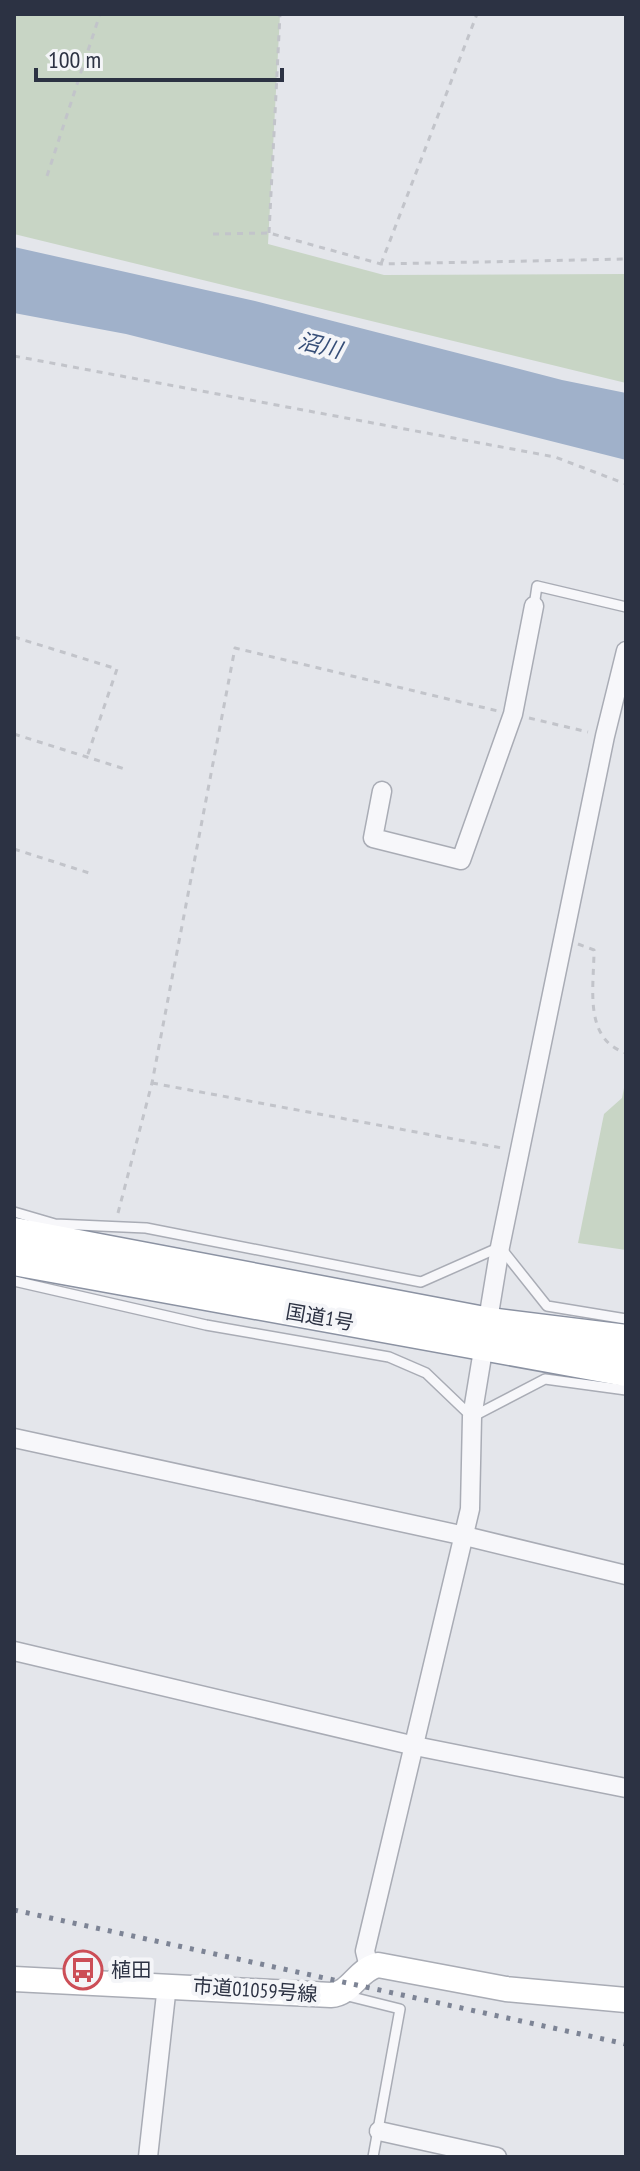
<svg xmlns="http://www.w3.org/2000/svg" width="640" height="2171" viewBox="0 0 640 2171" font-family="'PT Sans Narrow','Noto Sans JP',sans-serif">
<rect width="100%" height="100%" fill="#e4e6eb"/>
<!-- green -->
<g fill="#c8d5c5">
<polygon points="14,14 280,14 268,244 384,275 626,274 626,383 14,234"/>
<polygon points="626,1078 626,1250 578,1243 604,1114 622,1098"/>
</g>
<!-- water -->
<polygon fill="#a0b1ca" points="14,247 255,301 562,380 626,393 626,460 126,334 14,313"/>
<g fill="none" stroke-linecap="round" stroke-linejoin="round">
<!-- lane casing -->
<g stroke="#a9acb5" stroke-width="12">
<g id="lane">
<polyline points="534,606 537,586 626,607"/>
<polyline points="14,1212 55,1224 146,1228 421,1282 500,1247 547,1306 626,1319"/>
<polyline points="14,1281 206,1325 389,1357 426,1373 472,1417 545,1379 626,1390"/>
<polyline points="344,1995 400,2009 373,2157"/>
</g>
</g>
<!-- street casing -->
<g stroke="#a9acb5" stroke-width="21">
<g id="street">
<polyline points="382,791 373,838 461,860 513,714 534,606"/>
<polyline points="14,1438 465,1536 626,1575"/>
<polyline points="14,1651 415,1746 626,1788"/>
<polyline points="369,1967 365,1951 470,1509 472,1417 500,1247 605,736 626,651"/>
<polyline points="379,2131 497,2157"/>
<polyline points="148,2157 167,1985"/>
</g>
</g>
<!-- secondary casing -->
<g stroke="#a9acb5" stroke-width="27">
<path id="secondary" d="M14 1979 331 1995C351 1994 358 1969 378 1965L506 1989 626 2000"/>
</g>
<!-- highway casing -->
<g stroke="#8b92a2" stroke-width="35">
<g id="highway">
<polyline points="14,1234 489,1324 626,1341"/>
<polyline points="14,1259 626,1370"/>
</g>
</g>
<!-- path -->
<g stroke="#c2c4ca" stroke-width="3" stroke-dasharray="6 6" stroke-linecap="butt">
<polyline points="47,176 100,14"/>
<polyline points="269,233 280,14"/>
<polyline points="213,234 269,233 381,264 626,259"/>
<polyline points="381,264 477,14"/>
<polyline points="14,356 555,457 626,484"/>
<polyline points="14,637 117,669 87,757"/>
<polyline points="529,718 588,732"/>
<polyline points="14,734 128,770"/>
<polyline points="14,849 89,873"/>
<path d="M578 944 594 950C594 988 583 1039 626 1053"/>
<polyline points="152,1083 502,1148"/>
<polyline points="118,1213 152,1083 235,648 498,711"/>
</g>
<!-- lane -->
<use href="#lane" stroke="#f7f7fa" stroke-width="9"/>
<!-- street -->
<use href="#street" stroke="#f7f7fa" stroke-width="18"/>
<!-- secondary -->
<use href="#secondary" stroke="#fff" stroke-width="24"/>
<!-- highway -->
<use href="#highway" stroke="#fff" stroke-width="32"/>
<!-- rail -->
<polyline stroke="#7d8495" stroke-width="5" stroke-dasharray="4 8" stroke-linecap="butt" points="14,1910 626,2044"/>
</g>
<!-- icons -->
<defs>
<g id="bus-ring" transform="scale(2)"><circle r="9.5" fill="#f4f5f8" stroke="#cc4e57" stroke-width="1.5"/><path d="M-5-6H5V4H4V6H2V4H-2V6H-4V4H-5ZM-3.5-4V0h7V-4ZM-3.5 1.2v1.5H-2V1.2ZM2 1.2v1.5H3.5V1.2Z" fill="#cc4e57"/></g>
</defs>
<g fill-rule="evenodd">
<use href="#bus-ring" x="83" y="1970"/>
</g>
<g text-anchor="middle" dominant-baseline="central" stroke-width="8" stroke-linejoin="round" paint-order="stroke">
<!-- street labels -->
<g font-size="20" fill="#2c3243" stroke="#f4f5f8">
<text transform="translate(320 1317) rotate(10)">国道1号</text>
<text transform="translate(255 1990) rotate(4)">市道01059号線</text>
</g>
<!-- poi labels -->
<g font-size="20" fill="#2c3243" stroke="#f4f5f8" text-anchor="start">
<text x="111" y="1970">植田</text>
</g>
<!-- water labels -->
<g font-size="22" font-style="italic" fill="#364e77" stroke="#f4f5f8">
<text transform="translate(320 345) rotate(14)">沼川</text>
</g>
</g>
<!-- border -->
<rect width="640" height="2171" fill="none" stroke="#2c3243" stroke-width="32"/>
<!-- scale -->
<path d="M36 68v12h246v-12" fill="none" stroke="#2c3243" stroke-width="4"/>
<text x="48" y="68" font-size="24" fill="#2c3243" stroke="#f4f5f8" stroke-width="6" paint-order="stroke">100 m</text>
</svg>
